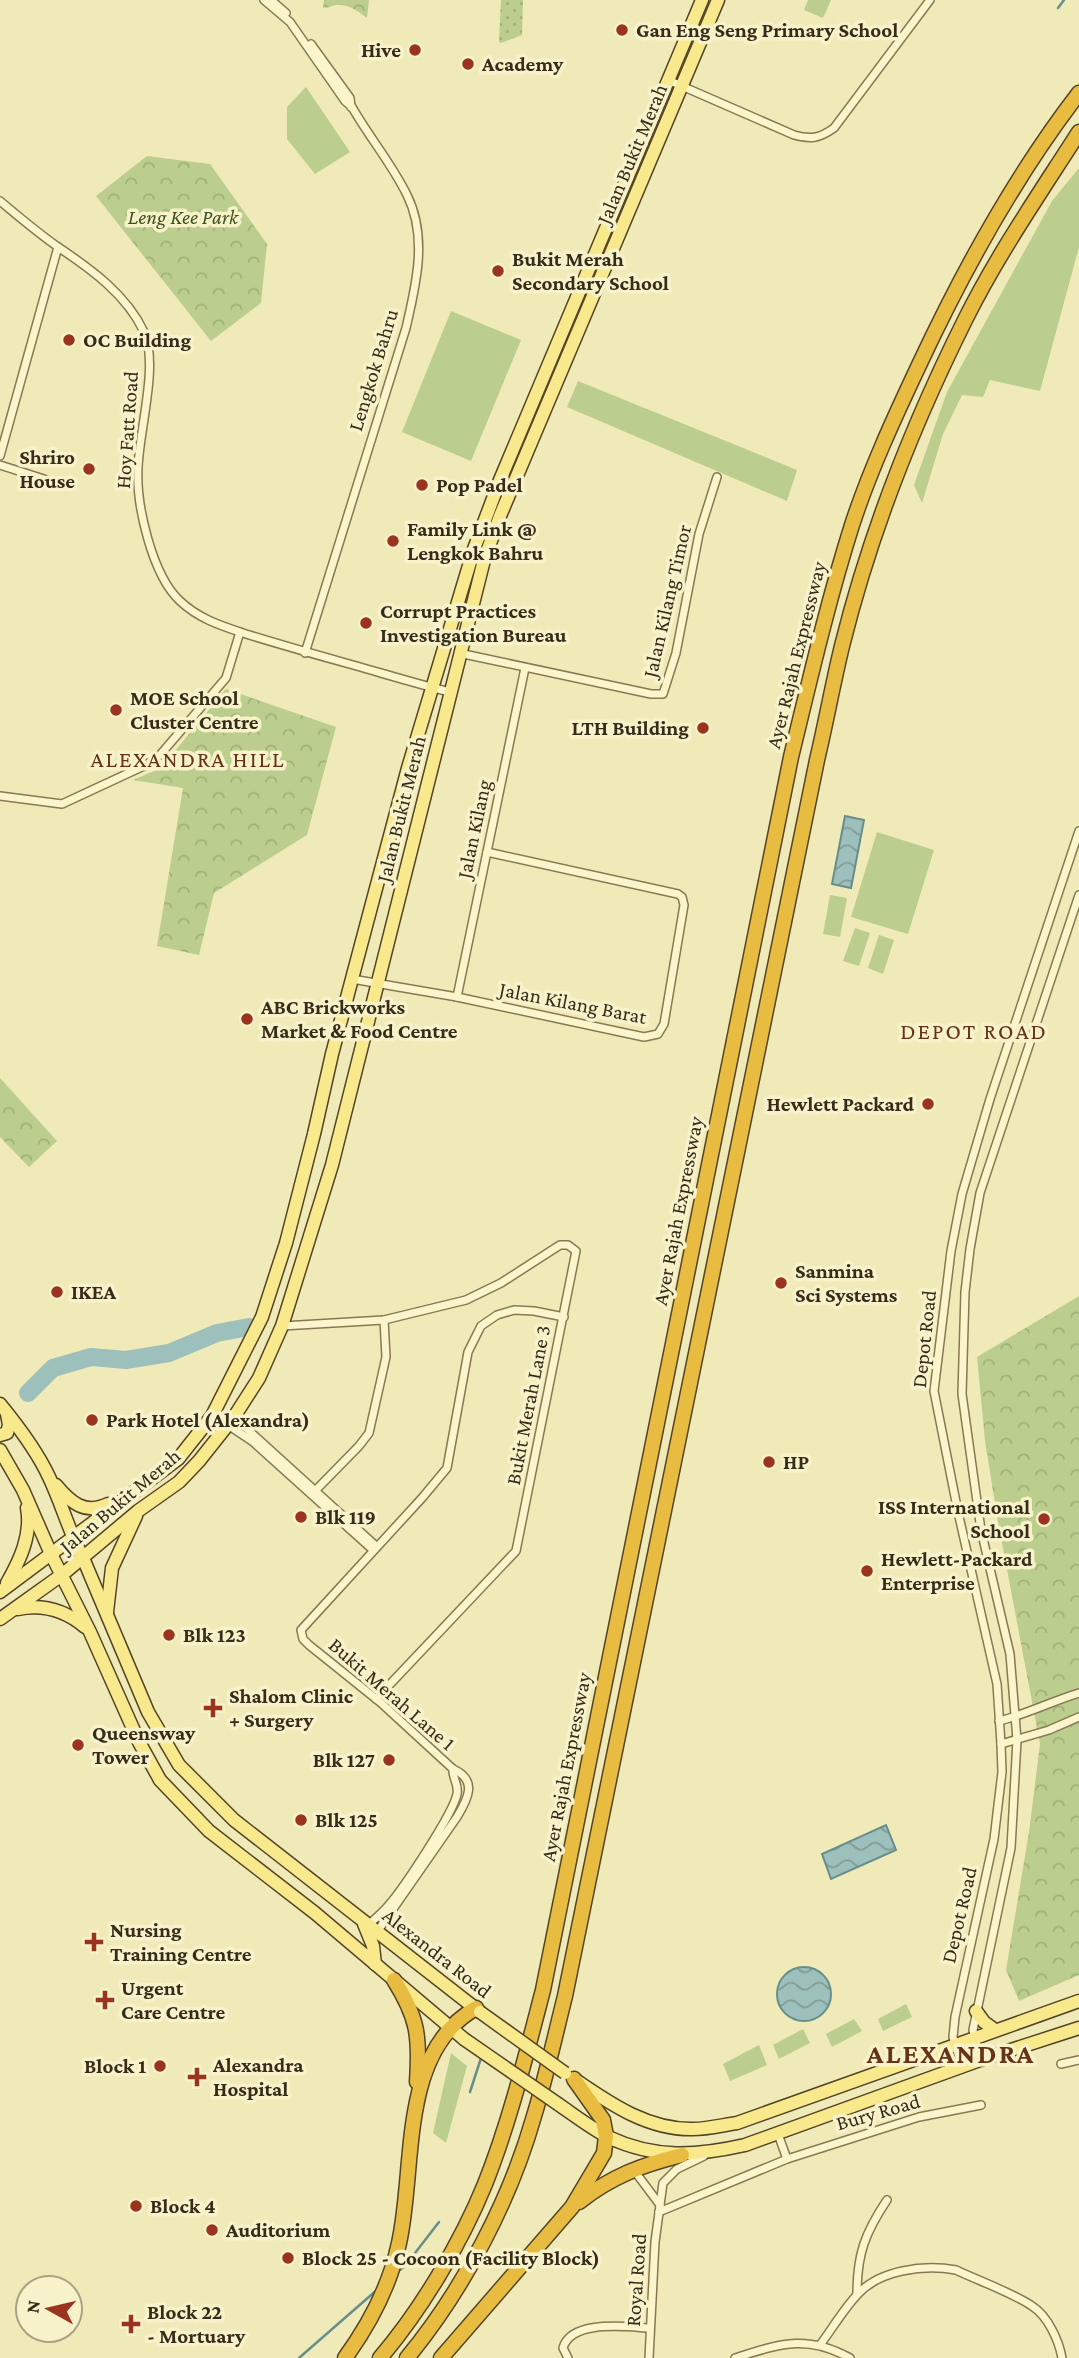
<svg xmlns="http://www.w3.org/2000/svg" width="1079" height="2358" viewBox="0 0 1079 2358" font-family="'Crimson Pro',serif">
<defs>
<pattern id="forest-crowns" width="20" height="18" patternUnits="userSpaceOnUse" patternTransform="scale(1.75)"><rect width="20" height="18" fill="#bbce8d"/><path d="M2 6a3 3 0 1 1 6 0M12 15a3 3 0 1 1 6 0" fill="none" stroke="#a1b179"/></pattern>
<pattern id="garden-dots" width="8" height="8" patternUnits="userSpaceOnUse" patternTransform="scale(1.75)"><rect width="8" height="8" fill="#bbce8d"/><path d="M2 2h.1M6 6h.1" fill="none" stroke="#a1b179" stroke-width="1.8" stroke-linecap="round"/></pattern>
<pattern id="water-waves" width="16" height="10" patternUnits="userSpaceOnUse" patternTransform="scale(1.75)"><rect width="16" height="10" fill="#9ec0bc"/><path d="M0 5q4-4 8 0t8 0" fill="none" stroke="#829c98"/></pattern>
</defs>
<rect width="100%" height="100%" fill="#f0eab9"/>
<!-- grass -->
<g fill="#bbce8d">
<polygon points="808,0 831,0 823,18 804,10"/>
<polygon points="306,87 350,152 315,174 287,139 287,107"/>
<polygon points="1079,168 1079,247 1040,391 990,380 983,397 962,395 943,434 922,503 914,485 947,392 1052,201"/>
<polygon points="451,311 521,340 471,461 402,432"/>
<polygon points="578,381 797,470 787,501 567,407"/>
<polygon points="877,832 934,850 908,934 851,917"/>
<polygon points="830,895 847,898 840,937 823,934"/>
<polygon points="855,928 870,933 859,966 843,961"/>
<polygon points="879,935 894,940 883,974 868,968"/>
<polygon points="906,2004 912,2017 883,2031 878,2019"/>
<polygon points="854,2019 862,2031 832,2047 826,2034"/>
<polygon points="803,2029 810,2043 779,2059 773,2045"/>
<polygon points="759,2045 767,2065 730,2081 723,2064"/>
<polygon points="451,2053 467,2066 446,2143 433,2133"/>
</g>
<!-- forest -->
<g fill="url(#forest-crowns)">
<path d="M324 0H369L367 18C359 12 350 5 340 5 334 4 330 8 323 8Z"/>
<polygon points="147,156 210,164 267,244 261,303 211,341 96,196"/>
<polygon points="226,689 336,727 307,835 214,893 199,955 157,946 183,788 133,780 161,768"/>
<polygon points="0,1078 57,1141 29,1167 0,1137"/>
<polygon points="1079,1296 1079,1975 1019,2001 1006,1970 1029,1832 1040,1744 998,1522 985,1441 977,1357"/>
</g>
<!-- garden -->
<polygon fill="url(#garden-dots)" points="501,0 523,0 522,35 501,43 499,42"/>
<!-- water -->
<g fill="url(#water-waves)" stroke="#668e8b" stroke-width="2">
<polygon points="845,816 864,820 851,888 832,884"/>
<polygon points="886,1825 896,1850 831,1879 822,1854"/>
<circle cx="804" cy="1994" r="27"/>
</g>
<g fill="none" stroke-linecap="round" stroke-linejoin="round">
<!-- stream -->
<g stroke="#668e8b" stroke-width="2.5">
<polyline points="1058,8 1064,0"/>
<polyline points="470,2092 482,2055"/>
<polyline points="396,2273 405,2266 439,2222"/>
<polyline points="299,2358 378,2289"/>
</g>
<!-- river -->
<polyline stroke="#9ec0bc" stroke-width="18" points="28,1393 53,1368 91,1357 126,1360 169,1353 217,1333 249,1327"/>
<!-- minor casing -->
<g stroke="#887853" stroke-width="10">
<g id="minor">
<path d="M264 0 290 22 345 101 352 107C369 137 392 164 407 195 428 237 416 285 406 328L305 653"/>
<polyline points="271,0 286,13"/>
<polyline points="311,44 350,98 351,107"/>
<path d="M668 80 794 135C811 140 820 138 834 128L930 0"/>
<path d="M0 201C19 217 38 233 58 247 91 269 127 295 144 332 159 364 139 431 138 468 136 505 152 575 180 601 199 619 222 626 246 634 282 645 317 655 353 665 385 674 417 684 450 692"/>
<polyline points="0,456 58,247"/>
<polyline points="0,465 47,480"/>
<polyline points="459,653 651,694 663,694 676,653 699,534 717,477"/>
<polyline points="0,796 62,804 146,765 160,755 226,678 240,632"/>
<polyline points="352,979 457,997 644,1037 658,1034 664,1024 684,905 682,897 678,894 487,852"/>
<polyline points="457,997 525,668"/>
<polyline points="282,1326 384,1320 466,1300 501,1283 560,1245 568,1245 576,1251 516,1551 376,1699"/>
<polyline points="234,1417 376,1546"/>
<polyline points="228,1425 252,1441 373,1550"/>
<polyline points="312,1494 359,1446 369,1433 386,1357 384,1320"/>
<path d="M999 1721C1027 1714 1052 1701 1079 1693"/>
<polyline points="1001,1744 1049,1730 1079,1717"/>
<path d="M368 1925C375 1919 382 1913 388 1906 403 1889 453 1814 457 1794 459 1784 452 1778 453 1769"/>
<path d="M377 1932 457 1817C468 1799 478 1780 453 1769L380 1702 309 1645 303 1639 301 1630 422 1498 447 1468 468 1352 481 1326 497 1315 514 1310 534 1311 564 1317"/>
<polyline points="980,2060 973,2030 1011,1848 1017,1740 1010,1654 981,1530 962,1394 965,1292 970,1249 980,1193 1079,895"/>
<polyline points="1061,2064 1079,2060"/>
<polyline points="962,2067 953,2037 955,2017 994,1839 1002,1772 1001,1744 997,1684 958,1512 934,1391 951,1251 962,1194 990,1099 1079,831"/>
<polyline points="778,2134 787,2159"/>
<polyline points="633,2169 660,2205"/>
<polyline points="659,2212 787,2159 919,2117 981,2105"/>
<path d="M857 2294C857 2254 865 2233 887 2200"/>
<path d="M820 2345C832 2329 843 2310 857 2295 879 2270 924 2264 956 2270 979 2281 1011 2292 1032 2306 1048 2316 1059 2341 1062 2358"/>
<path d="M568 2358 563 2348C571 2319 627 2327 650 2328"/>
<polyline points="649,2358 655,2242 663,2183 677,2169 704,2156"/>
<path d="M735 2358C780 2344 806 2334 850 2358"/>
</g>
</g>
<!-- primary casing -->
<g stroke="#544428" stroke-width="15">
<g id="primary">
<path d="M0 1404C18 1426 37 1451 49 1477 62 1504 69 1532 83 1558L148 1712 179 1765 234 1820 480 2012"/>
<polyline points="0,1435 7,1433 9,1425 7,1414"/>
<polyline points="0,1450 23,1490 51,1554 90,1632 139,1742 160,1780 209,1831 315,1913 464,2039"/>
<path d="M56 1485C71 1503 85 1515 108 1504"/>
<path d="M7 1583C20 1560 32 1535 27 1508"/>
<polyline points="0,1592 178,1459 212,1416 262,1317 286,1243 314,1134 332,1054 408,768 474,549 500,480 702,0"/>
<path d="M18 1609C43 1604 66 1611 85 1627"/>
<polyline points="107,1612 112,1568 136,1516"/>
<polyline points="0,1619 63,1574 138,1511 179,1482 199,1461 234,1417 259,1378 282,1326 332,1165 484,560 500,516 718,0"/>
<polyline points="364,1924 373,1946 375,1964"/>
<polyline points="976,2011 984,2022 995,2030"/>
<path d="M577 2081C612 2105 649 2130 693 2129 707 2129 723 2125 737 2123L1079 2001"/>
<path d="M558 2104C574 2115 591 2128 608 2137 655 2159 696 2156 745 2145L980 2060 1079 2028"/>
</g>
</g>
<!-- motorway casing -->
<g stroke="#544428" stroke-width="17">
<g id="motorway">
<path d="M394 1980C418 2018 420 2037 417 2082"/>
<path d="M579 2202C612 2176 642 2165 682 2155"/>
<path d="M345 2358C371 2322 390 2286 399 2243 416 2168 398 2052 476 2008"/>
<path d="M380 2358C421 2310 461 2243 485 2184 510 2121 526 2055 543 1990L791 757C810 679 828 601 852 525 870 470 895 416 920 363 964 269 1015 176 1079 93"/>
<path d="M407 2358C463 2290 510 2201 534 2116 546 2077 555 2036 565 1996L817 760C826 722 833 683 842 646 870 533 914 422 966 318 998 254 1040 193 1079 132"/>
<polyline points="441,2358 572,2207 604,2153 606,2136 603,2120 574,2079"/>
</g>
</g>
<!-- minor -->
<use href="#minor" stroke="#fbf5cc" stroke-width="7"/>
<!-- primary -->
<use href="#primary" stroke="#f8ea8c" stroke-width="12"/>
<!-- motorway -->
<use href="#motorway" stroke="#e8bc41" stroke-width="14"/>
<!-- primary-bridge casing -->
<g stroke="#544428" stroke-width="15" stroke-linecap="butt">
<g id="primary-bridge">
<polyline points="480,2012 565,2073"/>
<polyline points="464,2039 558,2104"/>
</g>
</g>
<!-- primary-bridge -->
<use href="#primary-bridge" stroke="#f8ea8c" stroke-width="12"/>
</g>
<!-- markers -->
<g fill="#9a341f" stroke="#f7f2c9" stroke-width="2.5">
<circle cx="622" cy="30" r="7"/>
<circle cx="415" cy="50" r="7"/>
<circle cx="468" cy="64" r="7"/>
<circle cx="498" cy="271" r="7"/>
<circle cx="69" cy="340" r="7"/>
<circle cx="89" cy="469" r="7"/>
<circle cx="422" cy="485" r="7"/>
<circle cx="393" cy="541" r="7"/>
<circle cx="366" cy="623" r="7"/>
<circle cx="116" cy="710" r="7"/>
<circle cx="703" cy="728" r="7"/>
<circle cx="247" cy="1019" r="7"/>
<circle cx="928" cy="1104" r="7"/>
<circle cx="781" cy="1283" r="7"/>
<circle cx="57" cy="1292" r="7"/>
<circle cx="92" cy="1420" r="7"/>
<circle cx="769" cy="1462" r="7"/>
<circle cx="301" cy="1517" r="7"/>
<circle cx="1044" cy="1519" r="7"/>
<circle cx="867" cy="1571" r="7"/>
<circle cx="169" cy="1635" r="7"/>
<path d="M209.5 1697.5h7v7h7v7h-7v7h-7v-7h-7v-7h7z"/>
<circle cx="78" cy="1745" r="7"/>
<circle cx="389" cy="1760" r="7"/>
<circle cx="301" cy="1820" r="7"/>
<path d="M90.5 1931.5h7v7h7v7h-7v7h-7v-7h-7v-7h7z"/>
<path d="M101.5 1989.5h7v7h7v7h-7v7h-7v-7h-7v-7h7z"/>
<circle cx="160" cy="2066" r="7"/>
<path d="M193.5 2066.5h7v7h7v7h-7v7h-7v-7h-7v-7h7z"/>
<circle cx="136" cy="2206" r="7"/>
<circle cx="212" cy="2230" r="7"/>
<circle cx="288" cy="2258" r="7"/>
<path d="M127.5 2313.5h7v7h7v7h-7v7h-7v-7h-7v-7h7z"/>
</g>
<g text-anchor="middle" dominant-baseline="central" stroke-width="7" stroke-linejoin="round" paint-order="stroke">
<!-- poi labels -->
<g font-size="21" font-weight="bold" fill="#352c19" stroke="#f7f2c9" text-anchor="start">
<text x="636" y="30">Gan Eng Seng Primary School</text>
<text x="401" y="50" text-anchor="end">Hive</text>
<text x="482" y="64">Academy</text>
<text x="512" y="259">Bukit Merah<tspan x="512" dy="24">Secondary School</tspan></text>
<text x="83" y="340">OC Building</text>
<text x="75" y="457" text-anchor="end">Shriro<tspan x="75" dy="24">House</tspan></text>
<text x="436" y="485">Pop Padel</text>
<text x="407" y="529">Family Link @<tspan x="407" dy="24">Lengkok Bahru</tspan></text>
<text x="380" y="611">Corrupt Practices<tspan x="380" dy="24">Investigation Bureau</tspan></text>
<text x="130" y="698">MOE School<tspan x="130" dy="24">Cluster Centre</tspan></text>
<text x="689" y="728" text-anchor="end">LTH Building</text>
<text x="261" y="1007">ABC Brickworks<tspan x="261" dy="24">Market &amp; Food Centre</tspan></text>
<text x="914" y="1104" text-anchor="end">Hewlett Packard</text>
<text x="795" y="1271">Sanmina<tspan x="795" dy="24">Sci Systems</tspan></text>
<text x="71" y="1292">IKEA</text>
<text x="106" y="1420">Park Hotel (Alexandra)</text>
<text x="783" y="1462">HP</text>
<text x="1030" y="1507" text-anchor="end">ISS International<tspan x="1030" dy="24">School</tspan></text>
<text x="315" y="1517">Blk 119</text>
<text x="881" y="1559">Hewlett-Packard<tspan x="881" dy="24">Enterprise</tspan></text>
<text x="183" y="1635">Blk 123</text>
<text x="229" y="1696">Shalom Clinic<tspan x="229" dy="24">+ Surgery</tspan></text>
<text x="92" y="1733">Queensway<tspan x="92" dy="24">Tower</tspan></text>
<text x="375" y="1760" text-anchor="end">Blk 127</text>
<text x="315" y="1820">Blk 125</text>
<text x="110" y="1930">Nursing<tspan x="110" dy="24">Training Centre</tspan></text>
<text x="121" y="1988">Urgent<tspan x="121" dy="24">Care Centre</tspan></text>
<text x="213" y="2065">Alexandra<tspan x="213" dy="24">Hospital</tspan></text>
<text x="146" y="2066" text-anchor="end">Block 1</text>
<text x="150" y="2206">Block 4</text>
<text x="226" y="2230">Auditorium</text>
<text x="302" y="2258">Block 25 - Cocoon (Facility Block)</text>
<text x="147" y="2312">Block 22<tspan x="147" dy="24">- Mortuary</tspan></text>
</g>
<!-- street labels -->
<g font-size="21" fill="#352c19" stroke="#f7f2c9">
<text transform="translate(632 154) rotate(-67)">Jalan Bukit Merah</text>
<text transform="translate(373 370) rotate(-73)">Lengkok Bahru</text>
<text transform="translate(127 430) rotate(-86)">Hoy Fatt Road</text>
<text transform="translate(667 601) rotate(-77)">Jalan Kilang Timor</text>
<text transform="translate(796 655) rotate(-76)">Ayer Rajah Expressway</text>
<text transform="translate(401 809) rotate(-76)">Jalan Bukit Merah</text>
<text transform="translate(474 829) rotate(-78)">Jalan Kilang</text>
<text transform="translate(573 1003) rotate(11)">Jalan Kilang Barat</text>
<text transform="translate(678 1211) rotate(-79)">Ayer Rajah Expressway</text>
<text transform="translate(924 1339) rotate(-84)">Depot Road</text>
<text transform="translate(528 1405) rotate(-79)">Bukit Merah Lane 3</text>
<text transform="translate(120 1501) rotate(-40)">Jalan Bukit Merah</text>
<text transform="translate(392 1694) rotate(41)">Bukit Merah Lane 1</text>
<text transform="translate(566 1767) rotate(-79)">Ayer Rajah Expressway</text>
<text transform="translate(959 1915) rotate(-77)">Depot Road</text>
<text transform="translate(437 1953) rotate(38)">Alexandra Road</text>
<text transform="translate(878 2112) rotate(-16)">Bury Road</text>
<text transform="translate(636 2280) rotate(-86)">Royal Road</text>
</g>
<!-- park labels -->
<g font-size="21" font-style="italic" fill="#3d531e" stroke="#f7f2c9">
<text x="183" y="217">Leng Kee Park</text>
</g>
<!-- neighbourhood labels -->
<g font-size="23" letter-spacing="2" fill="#653416" stroke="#f7f2c9">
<text x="188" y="759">ALEXANDRA HILL</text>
<text x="974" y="1031">DEPOT ROAD</text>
</g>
<!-- district labels -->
<g font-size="28" font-weight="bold" letter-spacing="2" fill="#653416" stroke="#f7f2c9">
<text x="951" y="2053">ALEXANDRA</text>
</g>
</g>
<!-- north arrow -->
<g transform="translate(49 2309) rotate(278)"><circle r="33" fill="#f7f2c9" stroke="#a9a383" stroke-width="2"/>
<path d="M0-5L12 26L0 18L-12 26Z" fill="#9a341f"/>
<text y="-10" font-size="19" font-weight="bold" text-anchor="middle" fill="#352c19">N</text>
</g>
</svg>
